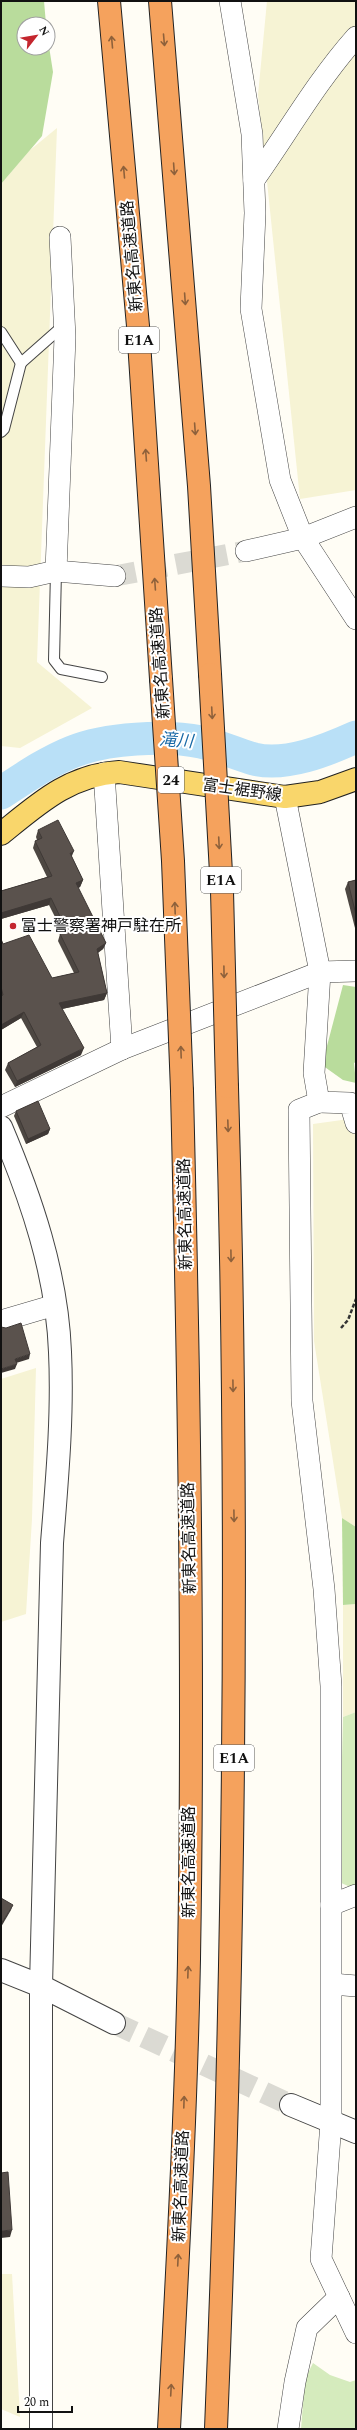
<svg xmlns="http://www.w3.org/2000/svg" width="357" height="2430" viewBox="0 0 357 2430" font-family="Spectral,'Noto Sans JP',serif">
<rect width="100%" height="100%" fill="#fffdf5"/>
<!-- farmland -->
<g fill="#f6f3d4">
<polygon points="267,1 356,1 356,490 300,499 258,95"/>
<polygon points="57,128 37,662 92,708 20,748 1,746 1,184 29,151"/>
<polygon points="349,1119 356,1125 356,1527 342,1518 314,1341 313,1124"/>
<polygon points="36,1368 32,1519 26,1614 1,1622 1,1379"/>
<polygon points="356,1604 356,1712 343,1717 343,1605"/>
<polygon points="1,2274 12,2274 20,2417 1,2409"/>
</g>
<!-- green -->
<g fill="#d5ebbd">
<polygon points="356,1712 356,1888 355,1889 339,1882 343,1717"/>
<polygon points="313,2363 330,2375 350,2382 356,2380 356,2429 301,2429 305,2379"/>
</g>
<!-- forest -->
<g fill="#b9dc9c">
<polygon points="1,1 44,1 46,24 24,24 24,48 48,48 48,40 53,72 42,136 1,184"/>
<polygon points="343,985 356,987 356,1062 354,1063 356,1083 343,1080 322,1065"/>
<polygon points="342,1518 356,1527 356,1604 343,1605"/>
</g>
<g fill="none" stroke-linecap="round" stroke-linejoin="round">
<!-- river -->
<path stroke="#b9e0f7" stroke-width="33" d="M1 793C24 778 47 762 72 752 106 738 166 735 201 742 219 746 236 754 254 759 286 767 327 750 356 737"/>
<!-- minor-tunnel -->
<polyline stroke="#dbdad3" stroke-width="21" stroke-dasharray="21 10" stroke-linecap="butt" points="115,576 246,551"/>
<!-- tertiary-tunnel -->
<polyline stroke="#dbdad3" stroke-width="22" stroke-dasharray="22 11" stroke-linecap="butt" points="114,2023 291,2105"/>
<!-- service casing -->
<g stroke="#444" stroke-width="12">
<g id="service">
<polyline points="1,332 21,363 64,325"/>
<polyline points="1,432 4,429 21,363"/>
<polyline points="56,571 54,660 61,669 102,677"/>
</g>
</g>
<!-- minor casing -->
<g stroke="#444" stroke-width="22">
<g id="minor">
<polyline points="230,1 252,134 255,213 251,309 280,480 303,538 356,619"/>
<path d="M254 180C288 132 317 81 356 37"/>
<polyline points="246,551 303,538 356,517"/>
<polyline points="56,571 65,337 60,237"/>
<polyline points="1,576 29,577 56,571 115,576"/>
<polyline points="104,773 122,1049"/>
<polyline points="285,797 320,972 314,1073 319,1102 350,1103 356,1123"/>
<polyline points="319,1102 299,1110 302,1401 324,1589 331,1686 331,2122 321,2259 356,2333"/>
<polyline points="1,1107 122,1049 320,972 356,971"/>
<polyline points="1,1321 55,1305"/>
<polyline points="331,1905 356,1895"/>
<polyline points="332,1984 356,1986"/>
<polyline points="288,2429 295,2382 307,2328 339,2297"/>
</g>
</g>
<!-- tertiary casing -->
<g stroke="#444" stroke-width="24">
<g id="tertiary">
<path d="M1 1127C31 1198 57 1273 60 1352 63 1415 57 1480 52 1543L41 1986V2429"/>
<polyline points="1,1970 41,1986 114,2023"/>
<polyline points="291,2105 356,2132"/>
</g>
</g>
<!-- primary casing -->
<g stroke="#222" stroke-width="24">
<path id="primary" d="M1 834C38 804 69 775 119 772L285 797 320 792 356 779"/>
</g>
<!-- motorway casing -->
<g stroke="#222" stroke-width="24">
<g id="motorway">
<polyline points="109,1 138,326 161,679"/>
<polyline points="160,1 199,486 210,674"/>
<path d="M169 2429C177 2272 186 2116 189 1959 194 1670 189 1380 182 1091"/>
<path d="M216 2429C234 1982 240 1534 227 1087"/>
</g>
</g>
<!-- path -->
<polyline stroke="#333" stroke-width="2.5" stroke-dasharray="4 2" stroke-linecap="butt" points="341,1328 348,1320 356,1299"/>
<!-- service -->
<use href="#service" stroke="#fff" stroke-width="10"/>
<!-- minor -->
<use href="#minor" stroke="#fff" stroke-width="21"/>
<!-- tertiary -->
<use href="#tertiary" stroke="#fff" stroke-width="22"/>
<!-- primary -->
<use href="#primary" stroke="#f9d66b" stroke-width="22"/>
<!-- motorway -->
<use href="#motorway" stroke="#f5a25d" stroke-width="22"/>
<!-- motorway-bridge casing -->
<g stroke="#222" stroke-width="24" stroke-linecap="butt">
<g id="motorway-bridge">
<polyline points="210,674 222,891 227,1087"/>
<polyline points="161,679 173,861 182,1091"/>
</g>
</g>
<!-- motorway-bridge -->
<use href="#motorway-bridge" stroke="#f5a25d" stroke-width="22"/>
</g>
<!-- wall -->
<g fill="#4d4742">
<polygon points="38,830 72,857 83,880 80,887 78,888 106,943 103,949 98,953 107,993 104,1000 62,1009 81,1055 15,1087 5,1070 8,1063 37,1047 21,1018 1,1030 1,939 3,944 52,978 74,973 58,941 60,934 63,933 49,905 1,919 1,891 47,877 33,848 35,841 37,840 36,837"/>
<polygon points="356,880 356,932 345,889 348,882"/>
<polygon points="16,1111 50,1129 48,1134 26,1144 14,1116"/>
</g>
<!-- shaded-wall -->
<g fill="#3f3936">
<polygon points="74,851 71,858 70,853"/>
<polygon points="83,880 80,887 74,890 76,883"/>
<polygon points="51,898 49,905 1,919 1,913"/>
<polygon points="106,943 103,949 94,955 97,949"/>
<polygon points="107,993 104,1000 57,1010 59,1003"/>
<polygon points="24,1012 21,1018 1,1030 1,1025"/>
<polygon points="84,1048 81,1055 15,1087 17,1081"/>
<polygon points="50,1129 48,1134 26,1144 28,1139"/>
<polygon points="30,1354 29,1359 13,1364 15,1359"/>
<polygon points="17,1364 15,1369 1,1373 1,1369"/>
<polygon points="13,1905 11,1910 1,1927 1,1924"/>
<polygon points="12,2230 10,2237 1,2238 1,2231"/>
</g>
<!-- building -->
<g fill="#5a524d" stroke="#3f3936">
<polygon points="58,820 74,851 70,853 83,880 76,883 106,943 97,949 107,993 59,1003 84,1048 17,1081 8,1063 41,1045 24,1012 1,1025 1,996 3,995 1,987 1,939 3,944 29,935 52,978 79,972 60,934 67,931 51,898 1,913 1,891 52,876 35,841 42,838 38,830"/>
<polygon points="356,880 356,915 348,882"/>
<polygon points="38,1101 50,1129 28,1139 16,1111"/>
<polygon points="21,1323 30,1354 15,1359 17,1364 1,1369 1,1327 6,1328"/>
<polygon points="1,1898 13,1905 1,1924"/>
<polygon points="8,2172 12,2230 1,2231 1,2173"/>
</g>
<!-- one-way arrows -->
<defs><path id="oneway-shaft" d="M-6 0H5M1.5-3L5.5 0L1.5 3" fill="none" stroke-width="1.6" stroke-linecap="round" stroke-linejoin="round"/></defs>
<g stroke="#8e613b">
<use href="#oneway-shaft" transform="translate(164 40) rotate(85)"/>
<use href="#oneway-shaft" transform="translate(112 42) rotate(-95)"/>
<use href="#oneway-shaft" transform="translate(174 169) rotate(86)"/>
<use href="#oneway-shaft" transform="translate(124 172) rotate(-95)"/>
<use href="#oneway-shaft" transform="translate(185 299) rotate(86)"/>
<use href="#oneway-shaft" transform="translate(195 429) rotate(86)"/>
<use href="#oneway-shaft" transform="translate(146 455) rotate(-94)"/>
<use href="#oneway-shaft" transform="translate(155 584) rotate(-94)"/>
<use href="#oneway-shaft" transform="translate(212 713) rotate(87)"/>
<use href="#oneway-shaft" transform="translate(219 843) rotate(87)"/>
<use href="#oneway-shaft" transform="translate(175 908) rotate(-92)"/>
<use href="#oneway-shaft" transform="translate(224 972) rotate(89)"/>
<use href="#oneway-shaft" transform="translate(181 1052) rotate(-92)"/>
<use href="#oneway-shaft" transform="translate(228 1126) rotate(88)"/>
<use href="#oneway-shaft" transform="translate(231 1256) rotate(89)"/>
<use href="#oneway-shaft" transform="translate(233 1386) rotate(89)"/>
<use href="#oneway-shaft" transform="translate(234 1516) rotate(89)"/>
<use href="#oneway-shaft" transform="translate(188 1972) rotate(-88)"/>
<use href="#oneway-shaft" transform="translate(184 2102) rotate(-88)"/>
<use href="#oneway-shaft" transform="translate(178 2260) rotate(-87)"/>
<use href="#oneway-shaft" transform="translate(171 2390) rotate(-87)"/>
</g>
<!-- markers -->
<circle fill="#c4262e" stroke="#fff" stroke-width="1.5" cx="13" cy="926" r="4"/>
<g text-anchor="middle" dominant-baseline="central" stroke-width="4" stroke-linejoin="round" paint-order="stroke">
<!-- shield labels -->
<g fill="#fff" stroke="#585858" stroke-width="1">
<rect x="119" y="327" width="40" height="26" rx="3"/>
<rect x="158" y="767" width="26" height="26" rx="3"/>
<rect x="201" y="867" width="40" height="26" rx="3"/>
<rect x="214" y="1745" width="40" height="26" rx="3"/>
</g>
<g font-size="15" font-weight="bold" fill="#111">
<text x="139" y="340">E1A</text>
<text x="171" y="780">24</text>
<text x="221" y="880">E1A</text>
<text x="234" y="1758">E1A</text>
</g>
<!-- street labels -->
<g font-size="16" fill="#111" stroke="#fff">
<text transform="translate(132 256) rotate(-95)">新東名高速道路</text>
<text transform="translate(160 663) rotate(-94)">新東名高速道路</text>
<text transform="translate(242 790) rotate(8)">富士裾野線</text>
<text transform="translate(185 1214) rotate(-91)">新東名高速道路</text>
<text transform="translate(189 1538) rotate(-91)">新東名高速道路</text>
<text transform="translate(189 1862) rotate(-90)">新東名高速道路</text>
<text transform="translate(181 2186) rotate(-88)">新東名高速道路</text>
</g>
<!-- poi labels -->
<g font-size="16" fill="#111" stroke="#fff" text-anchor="start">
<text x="21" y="926">富士警察署神戸駐在所</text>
</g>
<!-- water labels -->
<g font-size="17" font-style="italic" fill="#1768a6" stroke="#fff">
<text transform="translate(176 741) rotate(4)">滝川</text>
</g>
</g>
<!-- border -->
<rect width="357" height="2430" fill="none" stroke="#111111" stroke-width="4"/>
<!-- north arrow -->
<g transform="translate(36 36) rotate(59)"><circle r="19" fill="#ffffff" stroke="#a0a0a0"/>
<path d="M0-3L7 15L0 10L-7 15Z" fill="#c4262e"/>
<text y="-6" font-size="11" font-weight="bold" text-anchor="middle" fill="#111111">N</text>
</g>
<!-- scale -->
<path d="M18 2406v6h54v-6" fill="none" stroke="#111111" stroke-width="2"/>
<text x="24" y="2406" font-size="12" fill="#111111" stroke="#ffffff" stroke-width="3" paint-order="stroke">20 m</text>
</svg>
